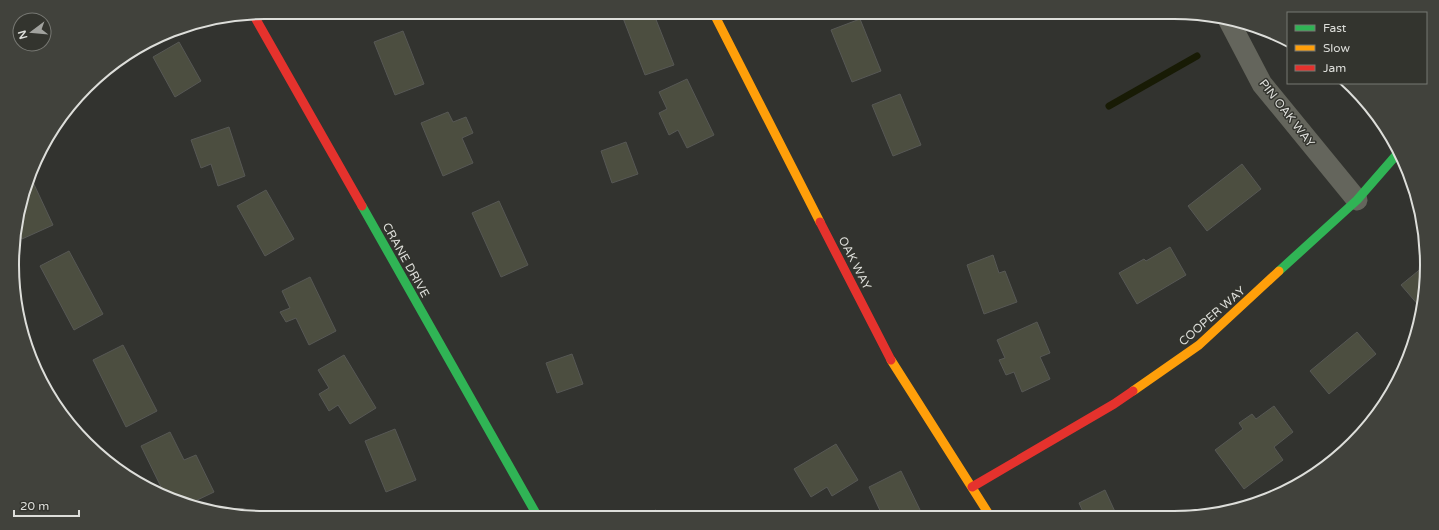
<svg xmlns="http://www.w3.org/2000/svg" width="1439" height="530" viewBox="0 0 1439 530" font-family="'Varela Round',sans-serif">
<rect width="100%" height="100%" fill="#32332f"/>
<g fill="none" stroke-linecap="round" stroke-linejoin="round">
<!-- stream -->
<polyline stroke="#181b05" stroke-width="7" points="1109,106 1197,56"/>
</g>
<!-- building -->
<g fill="#4c4e40" stroke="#575855">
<polygon points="637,12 653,12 674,65 645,75 623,18"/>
<polygon points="860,19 881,71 852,82 831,30"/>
<polygon points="403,31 424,84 395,95 374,42"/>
<polygon points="179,42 201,81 175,97 153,57"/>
<polygon points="687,79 714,135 687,148 678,130 669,135 659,113 667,109 659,92"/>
<polygon points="900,94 921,145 893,156 872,105"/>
<polygon points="448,112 453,122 466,117 473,133 462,138 473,163 443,176 421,123"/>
<polygon points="229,127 245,176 218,186 211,164 201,168 191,140"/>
<polygon points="626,142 638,174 612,183 601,151"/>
<polygon points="1242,164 1261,189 1207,231 1188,206"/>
<polygon points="32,180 53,225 22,239 16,226"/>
<polygon points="266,190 294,239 265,256 237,206"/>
<polygon points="499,201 528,265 501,277 472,213"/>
<polygon points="1170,247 1186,275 1137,304 1119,273 1144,259 1146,261"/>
<polygon points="69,251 103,314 74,330 40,266"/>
<polygon points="993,255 999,273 1005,271 1017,302 984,314 967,265"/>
<polygon points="1423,267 1420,307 1401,285"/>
<polygon points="310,277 336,331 309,345 296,318 286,322 280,312 290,308 282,291"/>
<polygon points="1037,322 1050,353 1040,357 1050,379 1022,392 1014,372 1006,375 999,360 1005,358 997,340"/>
<polygon points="1357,332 1376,354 1329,394 1310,371"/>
<polygon points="123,345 157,411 126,427 93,360"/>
<polygon points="572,354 583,384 557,393 546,363"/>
<polygon points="344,355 376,408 350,424 338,405 329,411 319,394 329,388 318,370"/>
<polygon points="1274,406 1293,432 1274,447 1283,460 1244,489 1215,450 1243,429 1239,423 1252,414 1256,419"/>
<polygon points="395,429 416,480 386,492 365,441"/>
<polygon points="170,432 184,460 196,455 214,492 189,504 163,491 141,446"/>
<polygon points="836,444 858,480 832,496 827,487 811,497 794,469"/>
<polygon points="901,471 923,516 883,517 869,487"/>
<polygon points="1105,490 1117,516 1085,516 1079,503"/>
<polygon points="656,510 658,517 634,517"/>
<polygon points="436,512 439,518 425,518"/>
</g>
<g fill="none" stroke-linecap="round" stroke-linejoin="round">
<!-- street -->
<polyline stroke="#64655c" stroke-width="21" points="1228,19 1262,84 1357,200"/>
<!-- fast -->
<g stroke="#30b455" stroke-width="9">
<polyline points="362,206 538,517"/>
<polyline points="1279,271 1357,200 1398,153"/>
</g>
<!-- slow -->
<g stroke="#ff9f0a" stroke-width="9">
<polyline points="713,12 820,222"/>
<polyline points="891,360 990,516"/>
<polyline points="1133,391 1199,345 1279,271"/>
</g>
<!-- jam -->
<g stroke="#e5322d" stroke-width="9">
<polyline points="253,14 362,206"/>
<polyline points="820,222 891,360"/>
<polyline points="972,487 1114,404 1133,391"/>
</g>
</g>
<g text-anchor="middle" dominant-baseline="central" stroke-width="3" stroke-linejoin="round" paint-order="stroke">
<!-- street labels -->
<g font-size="12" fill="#dddeda" stroke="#33342e">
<text transform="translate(1287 113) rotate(52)">PIN OAK WAY</text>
<text transform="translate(406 260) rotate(61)">CRANE DRIVE</text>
<text transform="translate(855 263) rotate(63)">OAK WAY</text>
<text transform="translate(1212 316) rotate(-41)">COOPER WAY</text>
</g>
</g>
<!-- crop -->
<path d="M0 0H1439V530H0ZM265 19H1174A246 246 0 0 1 1420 265V265A246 246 0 0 1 1174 511H265A246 246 0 0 1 19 265V265A246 246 0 0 1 265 19Z" fill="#41423c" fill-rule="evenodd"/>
<path fill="none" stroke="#dddeda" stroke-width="2" d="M265 19H1174A246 246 0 0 1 1420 265V265A246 246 0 0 1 1174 511H265A246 246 0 0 1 19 265V265A246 246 0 0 1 265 19Z"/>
<!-- legend -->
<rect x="1287" y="12" width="140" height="72" fill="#33342e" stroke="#777873"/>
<rect x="1295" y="25" width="20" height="6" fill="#30b455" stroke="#777873"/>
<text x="1323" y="32" font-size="12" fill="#dddeda">Fast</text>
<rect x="1295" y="45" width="20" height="6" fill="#ff9f0a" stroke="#777873"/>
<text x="1323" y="52" font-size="12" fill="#dddeda">Slow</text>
<rect x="1295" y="65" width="20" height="6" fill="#e5322d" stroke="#777873"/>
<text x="1323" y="72" font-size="12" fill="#dddeda">Jam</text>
<!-- north arrow -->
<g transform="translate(32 32) rotate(254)"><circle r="19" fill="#33342e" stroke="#777873"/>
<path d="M0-3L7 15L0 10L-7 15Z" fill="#a1a29e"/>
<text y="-6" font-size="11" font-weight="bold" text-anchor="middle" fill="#dddeda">N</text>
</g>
<!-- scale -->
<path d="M14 510v6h65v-6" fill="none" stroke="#dddeda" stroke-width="2"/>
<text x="20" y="510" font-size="12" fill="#dddeda" stroke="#33342e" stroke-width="3" paint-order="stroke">20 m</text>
</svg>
